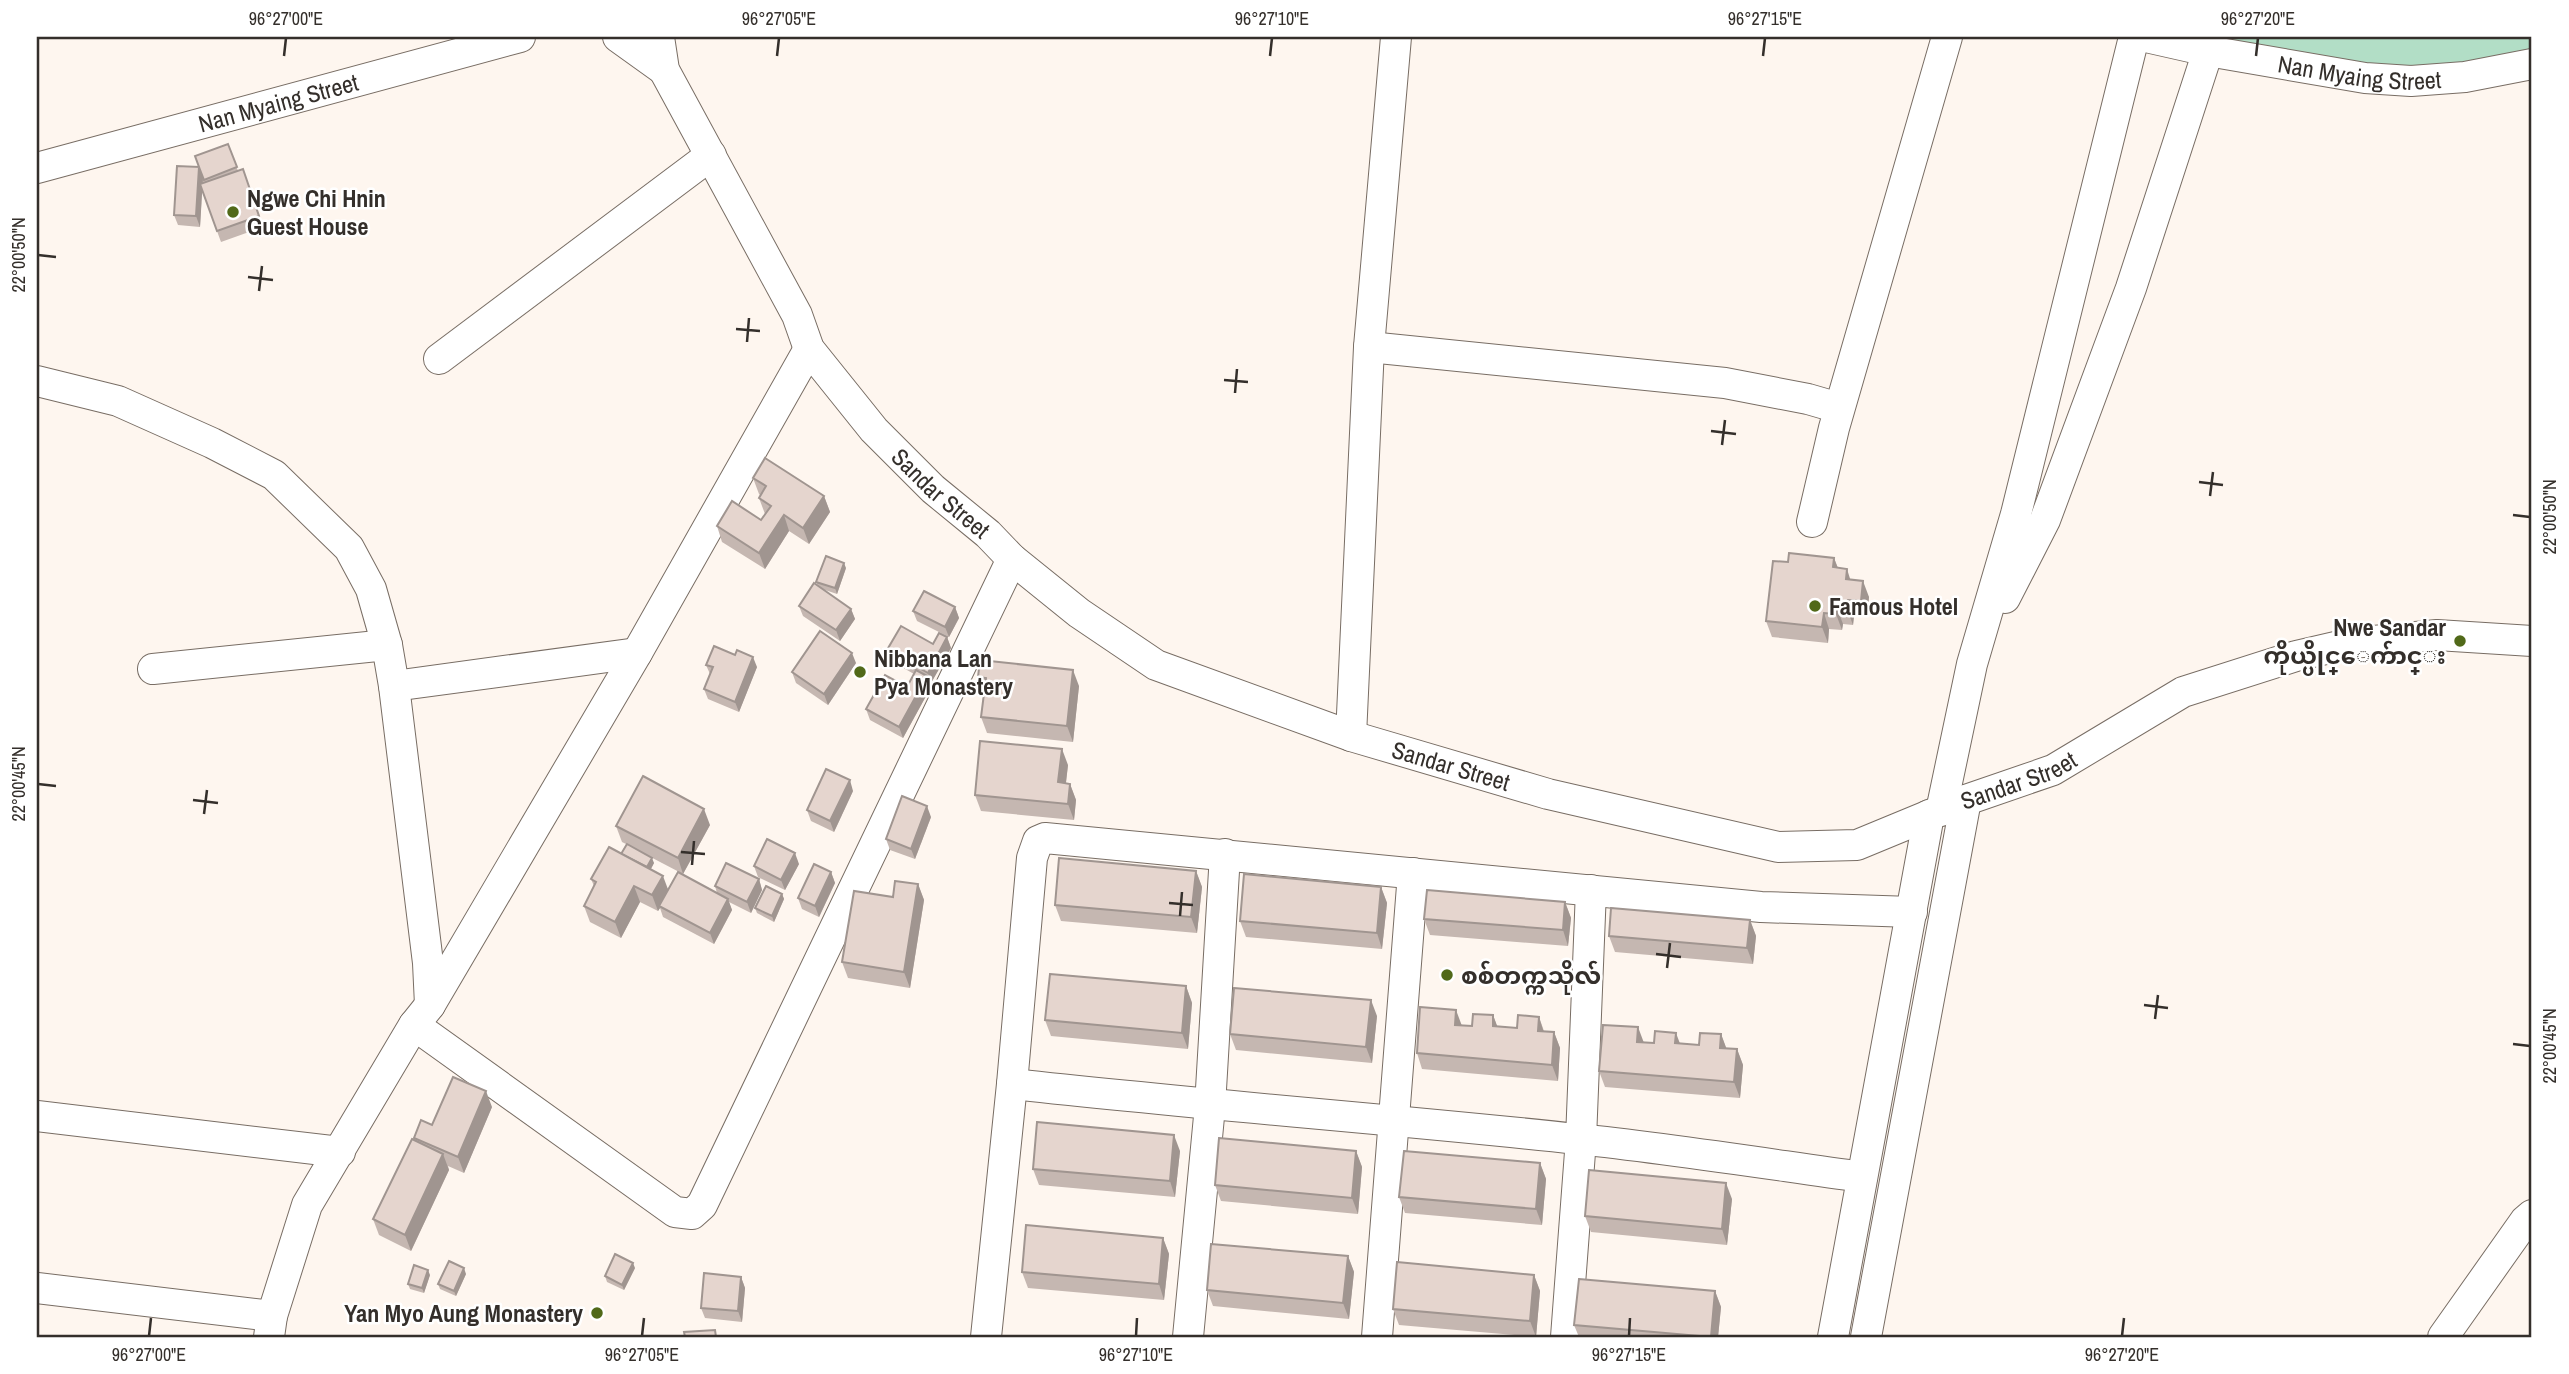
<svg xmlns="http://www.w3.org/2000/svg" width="2569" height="1374" viewBox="0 0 2569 1374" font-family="'Archivo Narrow','Noto Sans Myanmar',sans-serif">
<rect width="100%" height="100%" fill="#fef6ef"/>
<!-- green -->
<polygon fill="#b2dec6" points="2171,37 2532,37 2532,55 2408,74"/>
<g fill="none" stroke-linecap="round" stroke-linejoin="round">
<!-- minor casing -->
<g stroke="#786d64" stroke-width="32">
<g id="minor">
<polyline points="618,37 664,70"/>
<path id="s1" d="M659 37 664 70 797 315 809 349 874 430 933 489 988 534 1012 559 1079 613 1156 665 1351 736 1548 794 1778 847 1857 845 1966 800 2053 770 2183 692 2296 656 2352 643 2437 635 2532 641"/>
<path id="s2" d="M2146 37 2208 51 2365 78 2411 81 2465 77 2532 64"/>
<path id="s3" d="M37 168 520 37"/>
<polyline points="1369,347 1725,383 1808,399 1839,408"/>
<polyline points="439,359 711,155"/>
<polyline points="37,381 118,401 212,443 274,475 349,548 371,589 387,645 394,686 428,963 430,1005"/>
<polyline points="1812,522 1834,428 1947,37"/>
<polyline points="2005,598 2045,520 2131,288 2208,51"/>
<polyline points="153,669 387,645"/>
<polyline points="394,686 637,653"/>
<polyline points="1351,736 1369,347 1396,37"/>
<polyline points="1941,811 1972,664 2016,514 2134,37"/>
<polyline points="414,1025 675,1212 692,1214 702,1205 1012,559"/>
<path d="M1012 1084C1201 1105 1390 1119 1578 1139 1673 1149 1768 1164 1862 1177"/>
<polyline points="37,1116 340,1152"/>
<polyline points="37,1288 272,1316"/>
<polyline points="269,1337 272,1316 307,1205 414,1025 430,1005 637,653 809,349"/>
<polyline points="986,1337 1012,1084 1032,858 1038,841 1045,838 1761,907 1912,912"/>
<polyline points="1188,1337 1210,1106 1225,854"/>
<polyline points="1377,1337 1413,873"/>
<polyline points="1566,1337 1581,1139 1591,890"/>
<polyline points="1833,1337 1929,815"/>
<polyline points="1866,1337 1966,800"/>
<polyline points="2443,1337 2525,1221 2532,1215"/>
</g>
</g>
<!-- minor -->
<use href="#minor" stroke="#fff" stroke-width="30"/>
</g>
<!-- wall -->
<g fill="#c5b7b1">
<polygon points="228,144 238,171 243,169 263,227 221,242 202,190 200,227 178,225 174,215 199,167"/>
<polygon points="753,478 824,496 830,512 809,544 789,531 765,569 722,542 717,526 761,520 765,514 759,498 760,495 759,494"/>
<polygon points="1834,558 1838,568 1869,597 1867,617 1854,616 1853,625 1843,624 1842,630 1829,629 1828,643 1772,637 1766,621"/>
<polygon points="846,568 837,594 822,589 851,609 855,619 840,641 803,616 799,606 818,586 816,582"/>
<polygon points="955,607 959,618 949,637 917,621 913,611"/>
<polygon points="947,637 951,648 931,683 929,682 931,687 903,738 870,720 866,709 907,687 914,674 891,661 887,650 933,644"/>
<polygon points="856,663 828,705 796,683 792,672"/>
<polygon points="706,665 757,667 739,712 708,699 704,689 710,674"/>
<polygon points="978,677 1079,686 1073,742 987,733 981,717 984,694"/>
<polygon points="1068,765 1066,783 1070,784 1076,800 1074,820 981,811 975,795"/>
<polygon points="853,791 834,832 811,821 807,810"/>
<polygon points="931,817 915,859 890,850 886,839"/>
<polygon points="710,825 683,874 641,852 654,863 651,869 668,889 717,893 715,886 759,879 762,890 751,913 729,902 732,910 714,944 663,917 660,908 658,911 640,902 621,938 590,922 584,906 594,886 591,879 621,854 626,844 622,842 616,826"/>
<polygon points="799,864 785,890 758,877 754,866"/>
<polygon points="1196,871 1202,887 1197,933 1061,921 1055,905"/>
<polygon points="831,872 835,883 819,917 802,909 798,898"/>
<polygon points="918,884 924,900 910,988 848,978 842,962"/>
<polygon points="1381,887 1387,903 1382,949 1246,937 1240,921"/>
<polygon points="782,894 784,899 774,922 757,913 755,908"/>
<polygon points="1565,902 1571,918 1568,946 1430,935 1424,919"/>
<polygon points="1750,920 1756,936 1753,964 1615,952 1609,936"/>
<polygon points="1186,986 1192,1003 1188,1049 1051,1036 1045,1020"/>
<polygon points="1493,1015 1497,1026 1517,1028 1539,1017 1544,1031 1554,1032 1560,1048 1558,1081 1422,1069 1417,1053 1461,1025 1472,1026"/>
<polygon points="1377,1016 1372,1063 1236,1050 1230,1034"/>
<polygon points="1721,1034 1726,1048 1737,1049 1743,1065 1740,1098 1605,1087 1599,1071 1644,1042 1699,1045"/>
<polygon points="492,1107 464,1173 448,1166 449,1170 411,1251 379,1235 373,1219 415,1141 414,1138 432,1125"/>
<polygon points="1180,1151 1175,1197 1039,1185 1033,1169"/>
<polygon points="1356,1151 1362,1167 1358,1214 1221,1201 1215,1185"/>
<polygon points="1540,1163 1546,1179 1542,1225 1405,1213 1399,1197"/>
<polygon points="1732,1199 1727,1245 1591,1232 1585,1216"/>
<polygon points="1163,1238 1169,1254 1164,1300 1028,1288 1022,1272"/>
<polygon points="1348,1256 1354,1272 1349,1319 1213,1306 1207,1290"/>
<polygon points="635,1268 624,1290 607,1282 605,1276"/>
<polygon points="466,1274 456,1296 440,1289 438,1284"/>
<polygon points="430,1275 424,1293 410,1289 408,1284"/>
<polygon points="1534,1275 1540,1291 1536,1337 1399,1325 1393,1309"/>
<polygon points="741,1277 745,1288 742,1322 705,1318 701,1308"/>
<polygon points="1715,1291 1721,1307 1718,1337 1579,1337 1574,1325"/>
</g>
<!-- shaded-wall -->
<g fill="#a09590">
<polygon points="199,167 203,178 200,227 196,216"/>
<polygon points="824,496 830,512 809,544 803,528"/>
<polygon points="784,515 789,531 765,569 759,553"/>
<polygon points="1834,558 1840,574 1833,567"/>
<polygon points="844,563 846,568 837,594 835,588"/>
<polygon points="1847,569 1852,585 1846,579"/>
<polygon points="1863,581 1869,597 1867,617 1861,601"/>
<polygon points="1848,600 1854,616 1853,625 1847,609"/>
<polygon points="955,607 959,618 949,637 945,627"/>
<polygon points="1837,608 1843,624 1842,630 1836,614"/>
<polygon points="851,609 855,619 840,641 836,630"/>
<polygon points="1824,613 1829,629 1828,643 1822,627"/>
<polygon points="947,637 951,648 931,683 928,673"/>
<polygon points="852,653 856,663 828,705 824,694"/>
<polygon points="753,657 757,667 739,712 735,702"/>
<polygon points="1073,670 1079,686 1073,742 1067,726"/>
<polygon points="927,676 931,687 903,738 899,727"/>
<polygon points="1062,749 1068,765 1064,798 1058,782"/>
<polygon points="850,780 853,791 834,832 830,821"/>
<polygon points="1070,784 1076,800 1074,820 1068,804"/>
<polygon points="927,806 931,817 915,859 911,849"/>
<polygon points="704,809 710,825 683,874 678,858"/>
<polygon points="795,853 799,864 785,890 781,880"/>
<polygon points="652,858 654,863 648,874 646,869"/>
<polygon points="1196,871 1202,887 1197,933 1191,917"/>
<polygon points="831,872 835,883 819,917 815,906"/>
<polygon points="663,876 669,892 659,906 660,908 658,911 652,895"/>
<polygon points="759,879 762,890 751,913 747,902"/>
<polygon points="918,884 924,900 910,988 904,972"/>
<polygon points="634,886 640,902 621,938 615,922"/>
<polygon points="1381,887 1387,903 1382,949 1377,933"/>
<polygon points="782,894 784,899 774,922 772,916"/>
<polygon points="728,899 732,910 714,944 710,933"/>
<polygon points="1565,902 1571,918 1568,946 1563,930"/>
<polygon points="1750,920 1756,936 1753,964 1747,948"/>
<polygon points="1186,986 1192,1003 1188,1049 1182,1033"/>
<polygon points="1371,1000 1377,1016 1372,1063 1366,1047"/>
<polygon points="1456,1010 1462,1026 1455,1025"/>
<polygon points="1493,1015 1499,1031 1493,1026"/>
<polygon points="1539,1017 1544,1033 1538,1031"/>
<polygon points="1638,1027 1644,1043 1637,1042"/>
<polygon points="1554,1032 1560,1048 1558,1081 1552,1065"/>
<polygon points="1676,1033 1682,1049 1675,1043"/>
<polygon points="1721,1034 1727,1050 1720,1048"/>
<polygon points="1737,1049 1743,1065 1740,1098 1734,1082"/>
<polygon points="486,1091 492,1107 464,1173 458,1157"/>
<polygon points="1174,1135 1180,1151 1175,1197 1170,1181"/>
<polygon points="1356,1151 1362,1167 1358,1214 1352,1198"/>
<polygon points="443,1154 449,1170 411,1251 405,1235"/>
<polygon points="1540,1163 1546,1179 1542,1225 1536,1209"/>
<polygon points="1726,1183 1732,1199 1727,1245 1722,1229"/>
<polygon points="1163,1238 1169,1254 1164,1300 1159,1284"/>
<polygon points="1348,1256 1354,1272 1349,1319 1343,1303"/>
<polygon points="633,1263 635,1268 624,1290 622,1285"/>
<polygon points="464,1268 466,1274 456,1296 454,1291"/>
<polygon points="428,1270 430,1275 424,1293 422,1288"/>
<polygon points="1534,1275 1540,1291 1536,1337 1530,1321"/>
<polygon points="741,1277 745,1288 742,1322 738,1311"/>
<polygon points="1715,1291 1721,1307 1718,1337 1711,1337"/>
</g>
<!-- building -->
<g fill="#e5d5ce" stroke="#a09590" stroke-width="2">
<polygon points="228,144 237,167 204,180 199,167 196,216 174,215 177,166 199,167 195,156"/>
<polygon points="243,169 259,216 217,231 200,184"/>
<polygon points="765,458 824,496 803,528 784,515 759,553 717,526 732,501 761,520 771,506 759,498 766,486 753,478"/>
<polygon points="1789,553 1834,558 1833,567 1847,569 1846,579 1863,581 1861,601 1848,600 1847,609 1837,608 1836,614 1824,613 1822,627 1766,621 1773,561 1788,562"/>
<polygon points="826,556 844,563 835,588 816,582"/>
<polygon points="814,583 851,609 836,630 799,606"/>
<polygon points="924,591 955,607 945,627 913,611"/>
<polygon points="901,626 933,644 939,633 947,637 928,673 887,650"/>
<polygon points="820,631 852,653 824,694 792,672"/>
<polygon points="714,646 735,655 737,650 753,657 735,702 704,689 713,667 706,665"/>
<polygon points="980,660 1073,670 1067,726 981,717 986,678 978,677"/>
<polygon points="916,670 927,676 899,727 866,709 885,675 907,687"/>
<polygon points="980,741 1062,749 1058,782 1070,784 1068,804 975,795"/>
<polygon points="826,769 850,780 830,821 807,810"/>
<polygon points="643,776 704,809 678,858 616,826"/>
<polygon points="902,796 927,806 911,849 886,839"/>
<polygon points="767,839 795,853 781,880 754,866"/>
<polygon points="627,844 652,858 647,867 621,854"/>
<polygon points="609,847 663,876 652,895 634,886 615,922 584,906 596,882 591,879"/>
<polygon points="1059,858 1196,871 1191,917 1055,905"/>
<polygon points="726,863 759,879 747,902 715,886"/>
<polygon points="814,864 831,872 815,906 798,898"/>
<polygon points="678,872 728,899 710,933 659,906"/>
<polygon points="1244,874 1381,887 1377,933 1240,921"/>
<polygon points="895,881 918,884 904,972 842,962 854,891 893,897"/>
<polygon points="766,886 782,894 772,916 755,908"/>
<polygon points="1427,890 1565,902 1563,930 1424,919"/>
<polygon points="1611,908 1750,920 1747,948 1609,936"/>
<polygon points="1050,974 1186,986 1182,1033 1045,1020"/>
<polygon points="1234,988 1371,1000 1366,1047 1230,1034"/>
<polygon points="1420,1007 1456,1010 1455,1025 1472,1026 1473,1014 1493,1015 1493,1026 1517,1028 1518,1015 1539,1017 1538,1031 1554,1032 1552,1065 1417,1053"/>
<polygon points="1603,1025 1638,1027 1637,1042 1654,1043 1655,1031 1676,1033 1675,1043 1699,1045 1700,1033 1721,1034 1720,1048 1737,1049 1734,1082 1599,1071"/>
<polygon points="453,1077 486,1091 458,1157 414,1138 421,1120 432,1125"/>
<polygon points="1037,1122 1174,1135 1170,1181 1033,1169"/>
<polygon points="1219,1138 1356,1151 1352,1198 1215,1185"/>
<polygon points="412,1139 443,1154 405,1235 373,1219"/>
<polygon points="1404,1151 1540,1163 1536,1209 1399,1197"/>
<polygon points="1589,1170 1726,1183 1722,1229 1585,1216"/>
<polygon points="1026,1225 1163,1238 1159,1284 1022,1272"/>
<polygon points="1211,1244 1348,1256 1343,1303 1207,1290"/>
<polygon points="615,1254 633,1263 622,1285 605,1276"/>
<polygon points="449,1261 464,1268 454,1291 438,1284"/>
<polygon points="1397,1262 1534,1275 1530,1321 1393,1309"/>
<polygon points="414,1265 428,1270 422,1288 408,1284"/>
<polygon points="704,1273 741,1277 738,1311 701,1308"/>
<polygon points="1579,1279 1715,1291 1711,1337 1574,1325"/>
<polygon points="715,1330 716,1337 685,1337 684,1332"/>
</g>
<!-- ticks -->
<path fill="none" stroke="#342f2b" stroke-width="2.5" d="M284 56 286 38M777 56 779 38M1270 56 1272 38M1763 56 1765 38M2256 56 2258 38M38 255 56 257M248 277 273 280M259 291 262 266M736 329 760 331M747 342 749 318M1224 380 1248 382M1235 393 1237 369M1711 431 1736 434M1722 445 1725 420M2199 482 2223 485M2210 496 2213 472M2513 515 2530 517M38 784 56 786M193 800 218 803M204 814 207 790M681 852 705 854M692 865 694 841M1169 903 1193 905M1180 916 1182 892M1656 954 1681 957M1667 968 1670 943M2144 1005 2168 1008M2155 1019 2158 995M2513 1044 2530 1046M149 1336 151 1318M642 1336 644 1318M1136 1336 1137 1318M1629 1336 1630 1318M2122 1336 2124 1318"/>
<!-- markers -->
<g fill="#516919" stroke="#fff" stroke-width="2.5">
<circle cx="233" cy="212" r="7"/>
<circle cx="1815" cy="606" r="7"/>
<circle cx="2460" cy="641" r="7"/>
<circle cx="860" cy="672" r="7"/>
<circle cx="1447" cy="975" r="7"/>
<circle cx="597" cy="1313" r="7"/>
</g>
<g text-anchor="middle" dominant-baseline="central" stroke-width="5" stroke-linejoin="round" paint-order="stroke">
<!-- street labels -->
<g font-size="24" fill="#342f2b" stroke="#fff">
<text stroke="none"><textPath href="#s2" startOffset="217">Nan Myaing Street</textPath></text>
<text stroke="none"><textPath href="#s3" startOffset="250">Nan Myaing Street</textPath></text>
<text stroke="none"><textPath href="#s1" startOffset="544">Sandar Street</textPath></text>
<text stroke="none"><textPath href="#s1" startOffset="1132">Sandar Street</textPath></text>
<text stroke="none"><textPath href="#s1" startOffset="1722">Sandar Street</textPath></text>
</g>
<!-- poi labels -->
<g font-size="24" font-weight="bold" fill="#342f2b" stroke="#fff" text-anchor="start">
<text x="247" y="198">Ngwe Chi Hnin<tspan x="247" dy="28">Guest House</tspan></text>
<text x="1829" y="606">Famous Hotel</text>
<text x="2446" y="627" text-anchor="end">Nwe Sandar<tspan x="2446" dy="28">ကိုယ္ပိုင္ေက်ာင္း</tspan></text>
<text x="874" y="658">Nibbana Lan<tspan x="874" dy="28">Pya Monastery</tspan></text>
<text x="1461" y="975">စစ်‌တက္ကသိုလ်</text>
<text x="583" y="1313" text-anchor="end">Yan Myo Aung Monastery</text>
</g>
</g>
<!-- border -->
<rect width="2569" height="1374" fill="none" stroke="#ffffff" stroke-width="77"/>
<rect x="38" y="38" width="2492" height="1298" fill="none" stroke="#342f2b" stroke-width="2.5"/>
<g font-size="18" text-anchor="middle" fill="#342f2b">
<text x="286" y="25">96°27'00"E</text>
<text x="779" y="25">96°27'05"E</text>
<text x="1272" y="25">96°27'10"E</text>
<text x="1765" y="25">96°27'15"E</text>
<text x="2258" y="25">96°27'20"E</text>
<text transform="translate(19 255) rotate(-90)" y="6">22°00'50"N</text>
<text transform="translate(2550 517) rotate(-90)" y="6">22°00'50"N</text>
<text transform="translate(19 784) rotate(-90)" y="6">22°00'45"N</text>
<text transform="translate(2550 1046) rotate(-90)" y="6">22°00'45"N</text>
<text x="149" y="1361">96°27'00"E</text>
<text x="642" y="1361">96°27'05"E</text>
<text x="1136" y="1361">96°27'10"E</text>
<text x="1629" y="1361">96°27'15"E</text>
<text x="2122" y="1361">96°27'20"E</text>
</g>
</svg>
